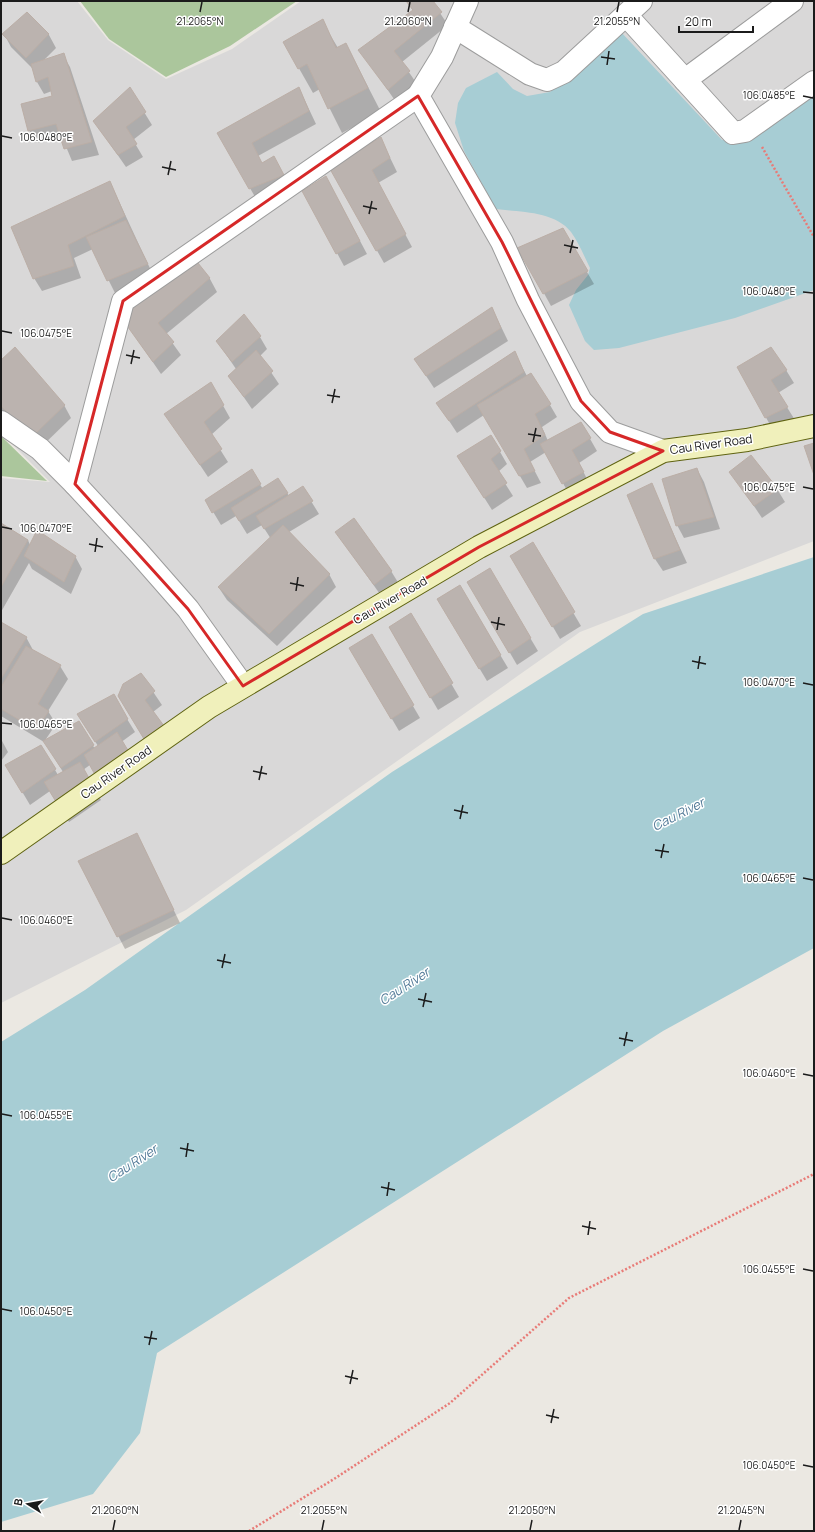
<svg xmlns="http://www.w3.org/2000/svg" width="815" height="1532" viewBox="0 0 815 1532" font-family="Manrope,sans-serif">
<rect width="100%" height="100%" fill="#ebe8e2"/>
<!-- residential -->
<polygon fill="#d9d8d8" points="1,1 77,1 108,40 166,79 232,49 301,1 814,1 814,541 580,632 186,910 1,1003 1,478 50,482 1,433"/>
<!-- forest -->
<g fill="#abc69c">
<polygon points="80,1 297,1 230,46 166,77 109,39"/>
<polygon points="1,436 47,481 1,476"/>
</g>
<!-- water -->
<g fill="#a7cdd4">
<path d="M620 31 722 140 747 138 814 93V290L735 318 619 348 594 350 585 341 569 305 576 290 588 275 590 268C584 256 579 243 571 232 555 211 519 212 496 209L464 151 455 123 458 103 466 88 497 72 513 89 527 96 550 92Z"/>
<polygon points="814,557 814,948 663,1031 157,1353 140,1433 93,1494 1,1522 1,1042 85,990 392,772 643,614"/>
</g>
<!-- shadow -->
<g fill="#0003">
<polygon points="407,1 432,1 448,25 402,62 417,84 396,102 360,50 413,11"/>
<polygon points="27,13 49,35 56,48 42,62 63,55 70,67 99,155 72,161 62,137 36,143 29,130 53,96 52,91 44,94 37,82 33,69 11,47 4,34"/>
<polygon points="322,21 338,48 346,44 381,112 342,133 320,89 313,93 284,42"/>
<polygon points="299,88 316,124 258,156 262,164 281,170 290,188 258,202 218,133"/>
<polygon points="130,89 152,125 133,140 143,157 126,167 94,121"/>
<polygon points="381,139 397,172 378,183 412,247 384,263 331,169"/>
<polygon points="326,177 367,254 344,266 337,253"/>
<polygon points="110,182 154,277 115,293 93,249 74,258 81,278 42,291 34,278"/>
<polygon points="562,229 594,284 551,306 519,248"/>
<polygon points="194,260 210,279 217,292 166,334 181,355 161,374 121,316"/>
<polygon points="492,308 508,341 434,388 415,359"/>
<polygon points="260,337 267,349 260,356 279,384 252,409 229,376 236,369 217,341"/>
<polygon points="514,352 527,376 550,405 557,417 542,427 548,441 581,423 597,451 579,463 590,485 570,496 546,452 530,462 541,483 527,488 484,415 457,433 438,404"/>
<polygon points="1,361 64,405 71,418 38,450 1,409"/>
<polygon points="738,368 786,370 794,383 778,393 795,420 773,430"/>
<polygon points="211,384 230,418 211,435 228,462 208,477 166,414"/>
<polygon points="491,436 507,464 498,472 513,496 492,510 466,469"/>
<polygon points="697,469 704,482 720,529 684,538 677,525"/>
<polygon points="251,471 263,489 278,479 289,496 303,488 319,514 289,532 329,574 336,587 277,646 227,600 219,588 271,539 262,525 247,534 236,516 221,525 206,500"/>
<polygon points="731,472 777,489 785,502 762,518"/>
<polygon points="651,485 687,563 663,571 655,559 629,495"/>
<polygon points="1,525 28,540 30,545 75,556 82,569 71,594 32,569 29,563 1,612"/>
<polygon points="336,532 391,571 399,584 382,597"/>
<polygon points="533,544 581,626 560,639 512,556"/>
<polygon points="489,569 538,651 517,665 469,582"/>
<polygon points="459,586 508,668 487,681 438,599"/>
<polygon points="411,615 459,697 438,710 390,628"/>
<polygon points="1,623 26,637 33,650 60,666 68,679 48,711 56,724 44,742 1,716"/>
<polygon points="372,636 420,718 399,731 351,649"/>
<polygon points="141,674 162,705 153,712 119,696"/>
<polygon points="113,696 135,732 83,770 101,800 69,822 50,791 30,805 14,778 41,746 58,775 63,772 52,754 79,722 95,749 98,746 86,727"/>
<polygon points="1,739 8,752 1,761"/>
<polygon points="137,834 180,923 125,949 79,861"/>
</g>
<!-- building -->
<g fill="#bbb3af" stroke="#bbaea6">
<polygon points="406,1 433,1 442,12 394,51 410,71 388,90 358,50 413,10"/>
<polygon points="27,12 49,34 26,58 2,34"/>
<polygon points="323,19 336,48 346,43 368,88 328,109 307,64 298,69 283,42"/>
<polygon points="64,53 92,142 64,149 56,124 28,131 21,104 52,96 48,77 36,82 31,64"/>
<polygon points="130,87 146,112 126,127 137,144 118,155 93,121"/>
<polygon points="299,87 309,111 252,143 262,163 274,156 284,175 249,189 217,133"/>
<polygon points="381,137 390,158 372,170 406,234 376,251 330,169"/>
<polygon points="326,176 360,241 336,254 302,191"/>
<polygon points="110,181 125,216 68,245 74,266 33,279 11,227"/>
<polygon points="126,220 148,264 107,281 86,237"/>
<polygon points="563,228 588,271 543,294 517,248"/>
<polygon points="194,258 210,278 158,323 174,342 153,362 120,316"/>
<polygon points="492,307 501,328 426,376 414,359"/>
<polygon points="244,314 261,336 232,362 216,341"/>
<polygon points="15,347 65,405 31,438 1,406 1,360"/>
<polygon points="771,347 787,370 771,380 788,407 765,418 737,367"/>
<polygon points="256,350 273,371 244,397 228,376"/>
<polygon points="515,351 524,372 449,421 436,403"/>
<polygon points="531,373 551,404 535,414 545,435 524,449 535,471 519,476 477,405"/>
<polygon points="211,382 224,405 204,422 222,449 200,465 164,414"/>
<polygon points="581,422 591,438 572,450 584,472 562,484 540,444"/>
<polygon points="491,435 501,451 491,459 507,483 484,498 457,456"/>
<polygon points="814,443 814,475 804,446"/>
<polygon points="751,455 778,489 754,506 729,472"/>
<polygon points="697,468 714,517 676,526 662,479"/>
<polygon points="252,469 261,484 212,513 205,500"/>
<polygon points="278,478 288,493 239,521 231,508"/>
<polygon points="652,483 680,550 654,559 627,495"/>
<polygon points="303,486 313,501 264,529 256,516"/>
<polygon points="354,518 392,571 374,585 335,532"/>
<polygon points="1,523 28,540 1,587"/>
<polygon points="283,525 330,574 269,634 218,587"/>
<polygon points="37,530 76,556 64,582 24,556"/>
<polygon points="533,542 575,612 552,627 510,556"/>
<polygon points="490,568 531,638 509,653 467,582"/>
<polygon points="460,585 501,655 479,669 437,599"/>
<polygon points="411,613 453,683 430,698 389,627"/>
<polygon points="1,622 27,637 1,679"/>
<polygon points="372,634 414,705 391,719 349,648"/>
<polygon points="26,646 61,665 38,704 49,711 36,730 1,709 1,687"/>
<polygon points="141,673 155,691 145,700 167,730 147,744 118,696 123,684"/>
<polygon points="114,694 128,719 95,742 77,714"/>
<polygon points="79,721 94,745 61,768 43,741"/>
<polygon points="117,732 132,757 98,780 84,755"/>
<polygon points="41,745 56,769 22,793 5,765"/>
<polygon points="80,762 94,787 61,810 44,782"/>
<polygon points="137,833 174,910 117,937 78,861"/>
</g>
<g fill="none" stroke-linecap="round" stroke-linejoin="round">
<!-- minor casing -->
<g stroke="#9c9c9c" stroke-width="24">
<g id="minor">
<polyline points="467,1 442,57 418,96 502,242 528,300 581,401 610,432 663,451"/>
<polyline points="626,15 733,133 745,131 814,82"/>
<polyline points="455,27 530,74 547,80 564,72 641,1"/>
<polyline points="685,80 792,1"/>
<polyline points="1,422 40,449 75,484 138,552 188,609 243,686"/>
<polyline points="75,484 123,301 418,96"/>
</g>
</g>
<!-- secondary casing -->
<g stroke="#5f6311" stroke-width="24">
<polyline id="secondary" points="1,853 209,707 479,547 663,451 747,440 814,426"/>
</g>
<!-- path -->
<g stroke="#e87b77" stroke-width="2.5" stroke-dasharray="2 2" stroke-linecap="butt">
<polyline points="762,147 814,237"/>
<polyline points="249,1531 334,1479 450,1403 569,1298 814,1174"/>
</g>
<!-- minor -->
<use href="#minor" stroke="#fff" stroke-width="22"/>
<!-- secondary -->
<use href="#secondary" stroke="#f0f0bb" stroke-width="22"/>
</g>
<!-- marked area -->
<path fill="none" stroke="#d62828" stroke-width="3" stroke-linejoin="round" d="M418 96 502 242 581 401 610 432 663 451 479 547 243 686 188 609 75 484 123 301Z"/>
<!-- ticks -->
<path fill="none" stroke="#1b1b1b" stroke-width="1.5" d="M200 12 202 2M408 12 410 2M617 12 619 2M601 57 615 59M607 65 609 51M803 96 813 98M2 136 12 138M162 167 176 170M168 175 171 161M363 206 377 209M369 214 372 201M564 245 578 248M570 253 573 240M803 292 813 293M2 331 12 333M126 355 140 358M131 364 134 350M327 395 340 397M332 403 335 389M528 434 541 436M533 442 536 428M803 487 813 489M2 527 12 529M89 544 103 547M95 552 97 538M290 583 304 586M296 591 298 577M491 622 505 625M497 630 499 617M692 661 706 664M698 669 700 656M803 683 813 685M2 723 12 724M253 771 267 774M259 780 262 766M454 810 468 813M460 819 463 805M655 850 669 852M661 858 664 844M803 878 813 880M2 918 12 920M217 960 231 963M222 968 225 954M418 999 432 1002M423 1007 426 993M619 1038 633 1041M624 1046 627 1032M803 1074 813 1076M2 1114 12 1116M180 1148 194 1151M186 1157 188 1143M381 1187 395 1190M387 1196 389 1182M582 1226 596 1229M588 1235 590 1221M803 1269 813 1271M2 1309 12 1311M144 1337 157 1339M149 1345 152 1331M345 1376 358 1379M350 1384 353 1370M546 1415 559 1418M551 1423 554 1409M803 1465 813 1467M113 1530 115 1520M322 1530 324 1520M530 1530 532 1520M739 1530 741 1520"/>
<g text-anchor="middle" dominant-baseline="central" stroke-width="3" stroke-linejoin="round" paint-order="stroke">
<!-- street labels -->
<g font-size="12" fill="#1b1b1b" stroke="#fff">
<text transform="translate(711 444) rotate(-8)">Cau River Road</text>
<text transform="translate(390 600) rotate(-30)">Cau River Road</text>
<text transform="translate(116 772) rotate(-35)">Cau River Road</text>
</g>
<!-- water labels -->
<g font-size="13" font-style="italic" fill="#517997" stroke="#fff">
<text transform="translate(678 814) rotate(-27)">Cau River</text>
<text transform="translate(404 986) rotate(-33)">Cau River</text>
<text transform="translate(132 1163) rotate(-33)">Cau River</text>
</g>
</g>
<g font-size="10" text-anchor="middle" fill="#1b1b1b" stroke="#fff" stroke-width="3" stroke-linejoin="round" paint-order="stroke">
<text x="200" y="25">21.2065°N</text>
<text x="408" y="25">21.2060°N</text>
<text x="617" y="25">21.2055°N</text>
<text x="769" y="99">106.0485°E</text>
<text x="46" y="141">106.0480°E</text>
<text x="769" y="295">106.0480°E</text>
<text x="46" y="337">106.0475°E</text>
<text x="769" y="491">106.0475°E</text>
<text x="46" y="532">106.0470°E</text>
<text x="769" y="686">106.0470°E</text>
<text x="46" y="728">106.0465°E</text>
<text x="769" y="882">106.0465°E</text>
<text x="46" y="924">106.0460°E</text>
<text x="769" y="1077">106.0460°E</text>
<text x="46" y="1119">106.0455°E</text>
<text x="769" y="1273">106.0455°E</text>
<text x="46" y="1315">106.0450°E</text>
<text x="769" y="1469">106.0450°E</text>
<text x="115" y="1514">21.2060°N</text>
<text x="324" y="1514">21.2055°N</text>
<text x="532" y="1514">21.2050°N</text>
<text x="741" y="1514">21.2045°N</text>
</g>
<!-- border -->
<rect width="815" height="1532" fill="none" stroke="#1b1b1b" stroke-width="4"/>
<!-- north arrow -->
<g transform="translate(28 1504) rotate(281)" stroke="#ffffff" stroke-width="3" paint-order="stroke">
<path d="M0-3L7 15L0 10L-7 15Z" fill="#1b1b1b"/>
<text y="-6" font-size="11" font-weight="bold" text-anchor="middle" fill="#1b1b1b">B</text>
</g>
<!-- scale -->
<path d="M679 26v6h74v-6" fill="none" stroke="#1b1b1b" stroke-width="2"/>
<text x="685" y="26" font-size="12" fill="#1b1b1b" stroke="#ffffff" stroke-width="3" paint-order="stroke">20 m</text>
</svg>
